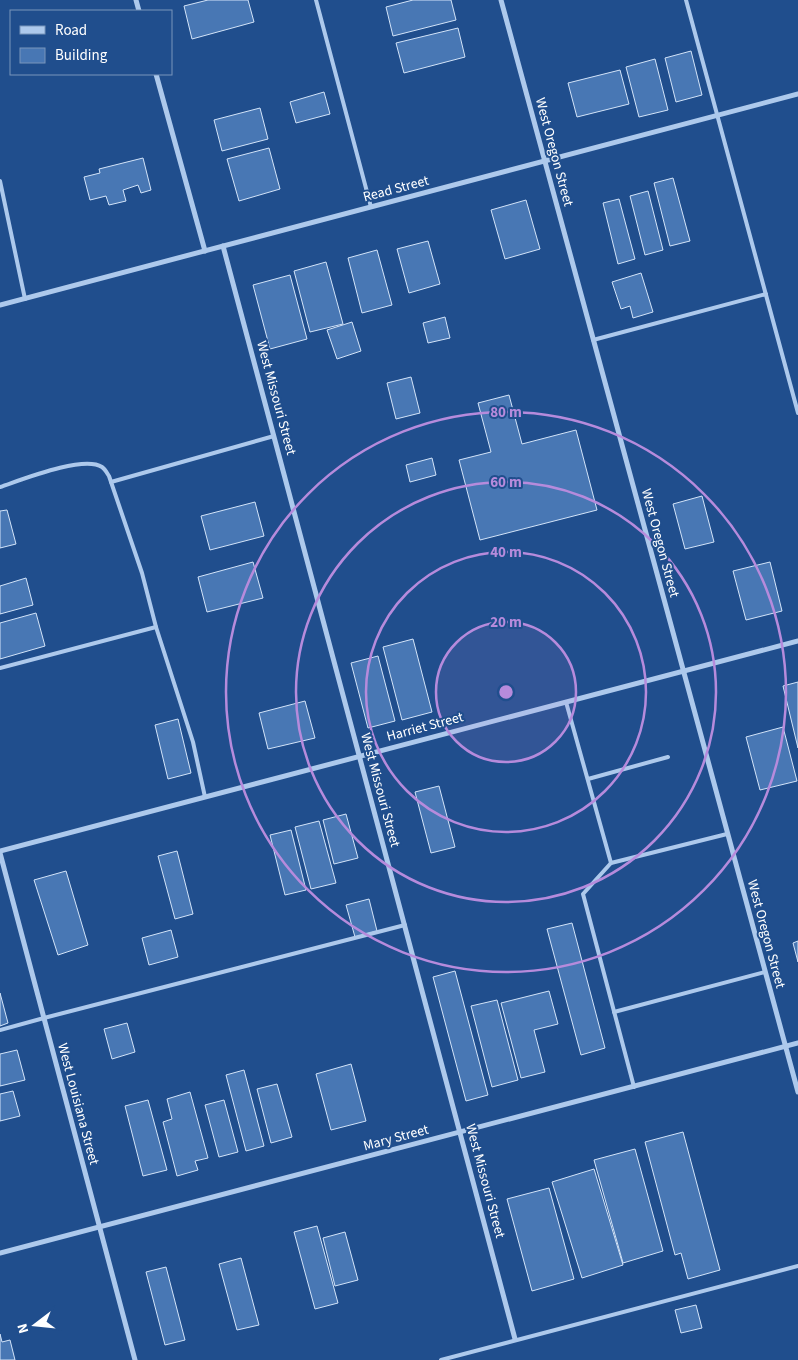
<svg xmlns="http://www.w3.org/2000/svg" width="798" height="1360" viewBox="0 0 798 1360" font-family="'Source Sans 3',sans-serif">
<rect width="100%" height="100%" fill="#204e8d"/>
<!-- building -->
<g fill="#4877b4" stroke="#d3e4f9">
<polygon points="208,0 248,0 254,22 192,39 184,6"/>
<polygon points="413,0 451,0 456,20 393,36 386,7"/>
<polygon points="458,28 465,57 404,73 396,43"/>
<polygon points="691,51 702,95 676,102 665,58"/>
<polygon points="655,59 668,110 639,117 626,67"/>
<polygon points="620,70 629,104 577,117 568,83"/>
<polygon points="324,92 330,114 296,123 290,102"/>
<polygon points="260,108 268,139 222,151 214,120"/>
<polygon points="269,148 280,189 239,201 227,159"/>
<polygon points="143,158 151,190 141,193 138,185 123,190 126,201 109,205 106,196 90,200 84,177 100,173 99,169"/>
<polygon points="673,178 690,241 670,246 654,183"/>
<polygon points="648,191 663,250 645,255 630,196"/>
<polygon points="619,199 635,259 618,264 603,203"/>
<polygon points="526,200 540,249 505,259 491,210"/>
<polygon points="428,241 440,284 409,293 397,249"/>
<polygon points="377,250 392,305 362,313 348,258"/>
<polygon points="326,262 343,324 310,332 294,271"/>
<polygon points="641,273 653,312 633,318 630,306 621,309 612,282"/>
<polygon points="290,275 307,339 270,349 253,285"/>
<polygon points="445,317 450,338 428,343 423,323"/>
<polygon points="352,322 361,351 337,359 327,330"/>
<polygon points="411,377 420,413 396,419 387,383"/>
<polygon points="509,395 522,444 576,430 597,510 480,540 459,460 491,452 478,403"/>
<polygon points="432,458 436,475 410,482 406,465"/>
<polygon points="702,496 714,542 685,549 673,504"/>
<polygon points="255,502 264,536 210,550 201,516"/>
<polygon points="7,510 16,544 0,548 0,511"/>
<polygon points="253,562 263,598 207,612 198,577"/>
<polygon points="770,562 782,611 746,620 733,571"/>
<polygon points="26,578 33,605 0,614 0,586"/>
<polygon points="36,613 45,646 0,659 0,623"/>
<polygon points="413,639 432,712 402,720 383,647"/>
<polygon points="378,656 395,721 368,728 351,663"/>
<polygon points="798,682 798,748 783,686"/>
<polygon points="305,701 315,738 268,749 259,713"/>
<polygon points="178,719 191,773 168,779 155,725"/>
<polygon points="783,727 797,781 760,790 746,737"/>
<polygon points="439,786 455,847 431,853 415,792"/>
<polygon points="346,814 358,858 334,864 323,820"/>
<polygon points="319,821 336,883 311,889 295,827"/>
<polygon points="291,830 306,890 285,895 270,835"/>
<polygon points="177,851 193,914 175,919 158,856"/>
<polygon points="66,871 88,945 58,955 34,880"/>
<polygon points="369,899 377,931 355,937 346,905"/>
<polygon points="572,923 605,1048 581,1055 547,929"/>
<polygon points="171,930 178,957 149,965 142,938"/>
<polygon points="798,941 798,962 793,943"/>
<polygon points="455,971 488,1095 466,1101 433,977"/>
<polygon points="549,991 558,1024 534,1030 545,1072 521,1078 501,1003"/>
<polygon points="0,993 8,1023 0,1026"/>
<polygon points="497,1000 518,1080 492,1087 471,1006"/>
<polygon points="127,1023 135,1052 112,1059 104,1029"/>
<polygon points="17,1050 25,1080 0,1086 0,1054"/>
<polygon points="351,1064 366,1121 331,1130 316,1074"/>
<polygon points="244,1070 264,1146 246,1151 226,1075"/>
<polygon points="277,1084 292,1137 271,1143 257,1089"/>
<polygon points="13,1091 20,1116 0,1121 0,1094"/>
<polygon points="190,1092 208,1158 195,1161 198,1170 177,1176 163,1122 172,1119 167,1099"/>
<polygon points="148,1100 167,1170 143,1176 125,1106"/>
<polygon points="224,1100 238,1152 219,1157 205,1105"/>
<polygon points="683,1132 720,1270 688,1279 681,1253 675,1255 645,1142"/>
<polygon points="635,1149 663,1251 623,1263 594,1160"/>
<polygon points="594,1169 623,1265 582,1278 552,1182"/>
<polygon points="549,1188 574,1279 532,1291 507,1199"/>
<polygon points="317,1226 338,1303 315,1309 294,1232"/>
<polygon points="345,1232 358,1280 335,1286 323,1238"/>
<polygon points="241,1258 259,1325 237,1330 219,1264"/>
<polygon points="166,1267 185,1340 165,1345 146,1272"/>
<polygon points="696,1305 702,1328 681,1333 675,1310"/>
<polygon points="0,1334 2,1342 10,1340 15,1360 0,1360"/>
</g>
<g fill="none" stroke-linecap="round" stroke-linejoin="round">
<!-- lane -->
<g stroke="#adc9ec" stroke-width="4">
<polyline points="316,0 371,207"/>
<polyline points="686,0 798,413"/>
<polyline points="0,181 25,299"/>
<polyline points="593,340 766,294"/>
<polyline points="111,482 274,436"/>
<path d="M0 487C21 480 83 455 102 467 105 469 107 473 109 476L142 573 156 627"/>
<polyline points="0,668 156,627 193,742 205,797"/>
<polyline points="566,702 611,863"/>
<polyline points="588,779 668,757"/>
<polyline points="614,1012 765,972"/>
<polyline points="0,1030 44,1018 405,925"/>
<polyline points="634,1087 583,894 611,863 727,834"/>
<polyline points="441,1360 798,1266"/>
</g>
<!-- street -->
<g stroke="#adc9ec" stroke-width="5">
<polyline points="136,0 139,11"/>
<polyline points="501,0 798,1092"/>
<polyline points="156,74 205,251"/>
<polyline points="223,246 515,1339"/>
<polyline points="0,305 798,94"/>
<polyline points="0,851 798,641"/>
<polyline points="0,853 135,1360"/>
<polyline points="0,1253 798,1043"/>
</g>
</g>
<!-- distance rings -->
<circle cx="506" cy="692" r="70" fill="#b68bdc" fill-opacity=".12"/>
<g fill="none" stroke="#b68bdc" stroke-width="2.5">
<circle cx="506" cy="692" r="70"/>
<circle cx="506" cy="692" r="140"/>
<circle cx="506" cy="692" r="210"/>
<circle cx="506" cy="692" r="280"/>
</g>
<g text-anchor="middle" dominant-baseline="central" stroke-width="4" stroke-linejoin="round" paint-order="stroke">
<!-- street labels -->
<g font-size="14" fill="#fff" stroke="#204e8d">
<text transform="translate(554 152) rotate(75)">West Oregon Street</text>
<text transform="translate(396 189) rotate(-15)">Read Street</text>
<text transform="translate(276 398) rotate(75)">West Missouri Street</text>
<text transform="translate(660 543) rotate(75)">West Oregon Street</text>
<text transform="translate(425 727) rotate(-15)">Harriet Street</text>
<text transform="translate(380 790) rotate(75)">West Missouri Street</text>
<text transform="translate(766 934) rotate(75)">West Oregon Street</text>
<text transform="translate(78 1104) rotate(75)">West Louisiana Street</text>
<text transform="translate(396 1138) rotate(-15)">Mary Street</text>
<text transform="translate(485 1181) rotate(75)">West Missouri Street</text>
</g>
</g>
<circle cx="506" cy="692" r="8" fill="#b68bdc" stroke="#204e8d" stroke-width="2.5"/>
<g font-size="15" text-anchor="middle" font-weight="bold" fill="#b68bdc" stroke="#204e8d" stroke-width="4" stroke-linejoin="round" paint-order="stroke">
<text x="506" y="417">80 m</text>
<text x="506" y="487">60 m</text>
<text x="506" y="557">40 m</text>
<text x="506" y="627">20 m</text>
</g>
<!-- legend -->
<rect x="10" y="10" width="162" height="65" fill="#204e8d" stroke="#7995bb"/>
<rect x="20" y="26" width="25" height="8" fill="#adc9ec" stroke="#7995bb"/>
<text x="55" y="35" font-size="15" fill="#ffffff">Road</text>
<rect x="20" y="48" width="25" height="15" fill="#4877b4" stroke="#7995bb"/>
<text x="55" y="60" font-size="15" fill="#ffffff">Building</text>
<!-- north arrow -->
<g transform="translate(35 1325) rotate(254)" stroke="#204e8d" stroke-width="4" paint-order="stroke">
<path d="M0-4L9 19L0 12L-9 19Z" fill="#ffffff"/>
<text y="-8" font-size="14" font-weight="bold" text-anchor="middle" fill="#ffffff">N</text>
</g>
</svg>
